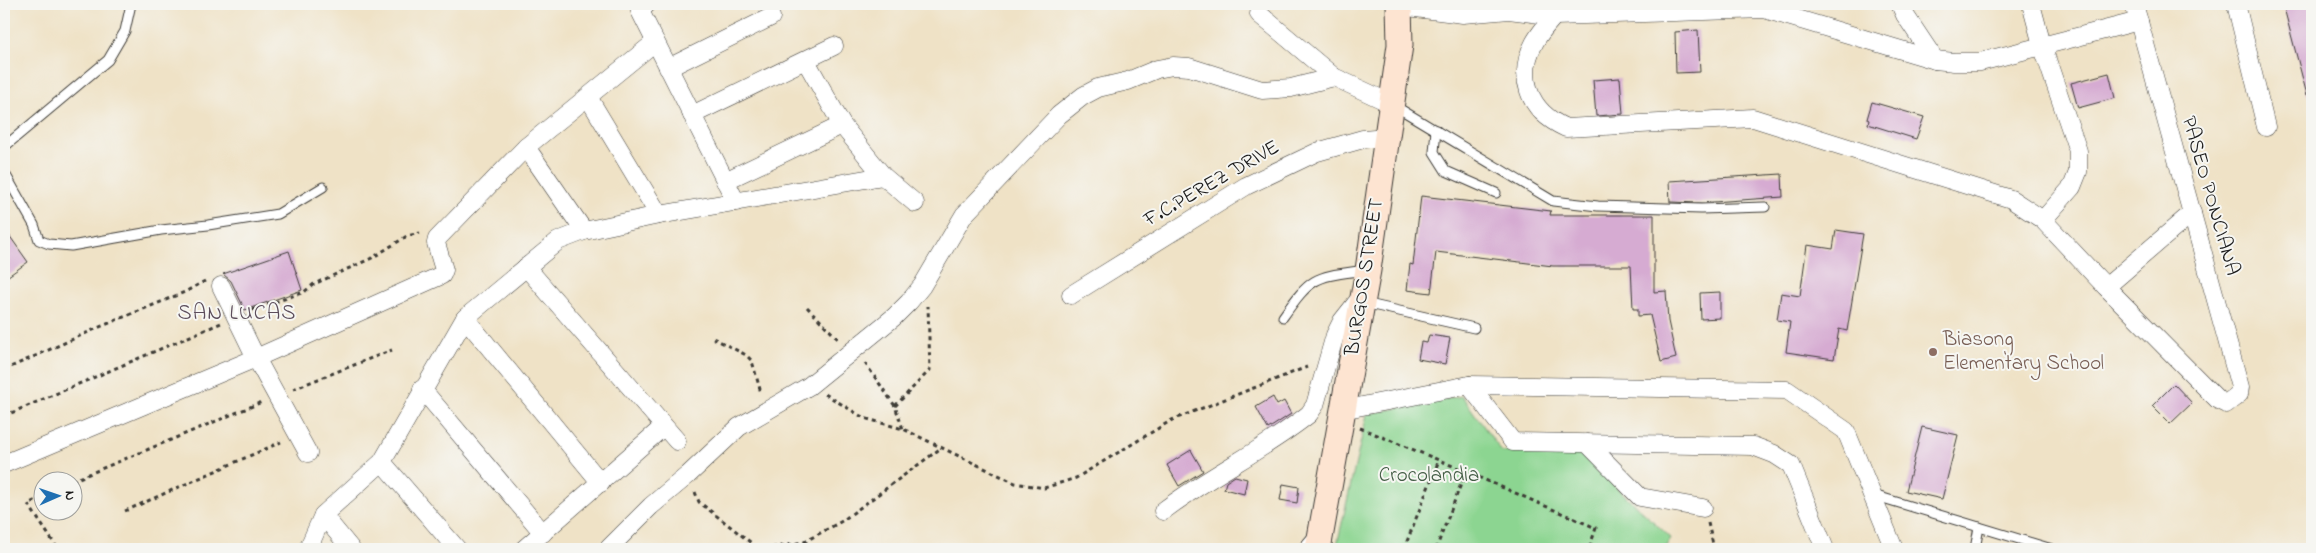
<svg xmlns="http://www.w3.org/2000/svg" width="2316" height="553" viewBox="0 0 2316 553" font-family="'Indie Flower',sans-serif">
<rect width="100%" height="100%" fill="#f6f6f2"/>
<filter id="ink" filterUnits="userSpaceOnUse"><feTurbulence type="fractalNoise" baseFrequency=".02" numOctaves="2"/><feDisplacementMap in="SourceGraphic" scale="10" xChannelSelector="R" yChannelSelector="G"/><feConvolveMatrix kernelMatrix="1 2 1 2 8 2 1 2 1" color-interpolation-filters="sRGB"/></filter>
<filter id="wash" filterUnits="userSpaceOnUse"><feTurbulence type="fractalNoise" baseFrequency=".0096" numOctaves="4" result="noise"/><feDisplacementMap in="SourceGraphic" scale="20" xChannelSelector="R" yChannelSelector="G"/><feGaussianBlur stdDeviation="1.12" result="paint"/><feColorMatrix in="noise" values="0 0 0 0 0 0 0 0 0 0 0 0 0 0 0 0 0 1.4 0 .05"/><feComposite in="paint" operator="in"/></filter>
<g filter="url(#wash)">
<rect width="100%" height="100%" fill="#efe2c6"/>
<!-- green -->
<polygon fill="#8cd591" stroke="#547856" points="1462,396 1502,452 1575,449 1671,538 1664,549 1336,549 1367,414"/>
<g id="blocks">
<!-- building -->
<g fill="#d6abd2">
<polygon points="2283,4 2312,4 2312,95 2307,95"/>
<polygon points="1698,30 1700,72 1676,73 1675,32"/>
<polygon points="2109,73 2115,98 2078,108 2071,83"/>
<polygon points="1620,78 1623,114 1596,116 1593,80"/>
<polygon points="1872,102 1924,117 1916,139 1868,124 1869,120 1867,119"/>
<polygon points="1782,174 1783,197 1699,203 1670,202 1669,181"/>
<polygon points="1421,196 1551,211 1550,215 1654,215 1654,292 1666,291 1668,321 1676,358 1661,362 1650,315 1638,316 1638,309 1633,309 1631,266 1553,266 1436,252 1431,293 1407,290 1410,264 1413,265"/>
<polygon points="4,228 28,262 4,279"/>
<polygon points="1836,230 1863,234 1847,331 1839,329 1834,359 1786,352 1790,322 1777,320 1781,293 1800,296 1807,245 1833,249"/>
<polygon points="289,251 302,290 245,310 231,281 223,274"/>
<polygon points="1720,292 1720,318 1701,319 1700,293"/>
<polygon points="1429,335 1450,338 1445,364 1418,359 1421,342 1427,343"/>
<polygon points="2174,384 2192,403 2170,424 2152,406"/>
<polygon points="1273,397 1277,405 1284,401 1291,414 1268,429 1256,407"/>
<polygon points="1922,427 1958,435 1942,499 1906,491"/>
<polygon points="1191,450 1203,471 1179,486 1167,465"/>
<polygon points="1235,476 1247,479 1244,494 1224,489 1226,482"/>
<polygon points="1283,484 1299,487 1297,503 1280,500"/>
</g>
</g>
</g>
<g filter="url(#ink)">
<use href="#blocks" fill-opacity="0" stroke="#3c3a36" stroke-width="1"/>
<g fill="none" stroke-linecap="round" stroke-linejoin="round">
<!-- lane casing -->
<g stroke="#3c3a36" stroke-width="11">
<g id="lane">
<polyline points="1395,106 1553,201 1598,206 1701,209 1765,207"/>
<polyline points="1436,130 1434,152 1446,171 1496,193"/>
<polyline points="4,147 108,60 125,31 131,4"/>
<polyline points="4,172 34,225 39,240 49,244 71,246 161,230 208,225 278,214 323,187"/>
<polyline points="1364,303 1474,328"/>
<path d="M1283 317C1313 274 1316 277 1366 270"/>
<polyline points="1873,495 2052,549"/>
<polyline points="1302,549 1314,535"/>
<polyline points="1975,549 1979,527"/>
</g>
</g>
<!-- street casing -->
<g stroke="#3c3a36" stroke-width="19">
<g id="street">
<polyline points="647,4 640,11 736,202"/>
<path d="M1566 4C1543 27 1517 55 1529 91 1535 109 1548 120 1566 128L1753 118 2011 199 2043 220 2106 287 2218 400 2226 404 2239 394 2240 387 2134 4"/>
<polyline points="1900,4 1905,15 1935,60"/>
<polyline points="2031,4 2042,45 2078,151 2078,172 2072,187 2043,220"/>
<polyline points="2236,4 2266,127"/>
<polyline points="1400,6 1463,14 1509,10 1555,16 1764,9 1935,60 1954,62 1980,62 2139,21"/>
<polyline points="1259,14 1334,77 1392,104"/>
<polyline points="806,61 842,125 883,176 915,203"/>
<polyline points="668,68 771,17"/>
<polyline points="588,97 659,215"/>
<polyline points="692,115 834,46"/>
<polyline points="526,147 584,231"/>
<polyline points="725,181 842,125"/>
<polyline points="526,267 677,441"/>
<polyline points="221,286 256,358 308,453"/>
<polyline points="2106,287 2192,213"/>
<polyline points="1071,295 1246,186 1317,152 1363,139 1387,137"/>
<polyline points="465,318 601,483"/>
<polyline points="1469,385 1513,442 1753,446 1774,454 1791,465 1825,549"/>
<polyline points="422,389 543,533"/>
<polyline points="1342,410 1469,385 1787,390 1846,431 1894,549"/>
<polyline points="1587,443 1640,497 1703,508"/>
<polyline points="382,462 457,549"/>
<polyline points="4,464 256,358 442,275 444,270 436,243 437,239 526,147 655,42"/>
<path d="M1163 511C1210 475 1263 451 1309 414L1315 405 1335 335 1342 321 1361 297"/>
<polyline points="323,515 351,549"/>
<polyline points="308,549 323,515 382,462 465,318 558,241 584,231 659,215 883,176"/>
<polyline points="524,549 663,427"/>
<polyline points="608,549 651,506 688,475 739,427 809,386 894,317 909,302 922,286 964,215 1059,115 1083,96 1098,88 1128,81 1157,69 1173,66 1189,67 1262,90 1291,88 1334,77"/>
</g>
</g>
<!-- secondary casing -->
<g stroke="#3c3a36" stroke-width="27">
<polyline id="secondary" points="1318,549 1368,270 1400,45 1399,4"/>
</g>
<!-- path -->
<g stroke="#3c3a36" stroke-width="3" stroke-dasharray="4 4" stroke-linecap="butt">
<polyline points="807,307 838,339"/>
<polyline points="252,310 304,292 314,284 372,258 407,236 420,233"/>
<polyline points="713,338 746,355 752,361 761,393"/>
<polyline points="865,363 895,406 903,429"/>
<polyline points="4,370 102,326 185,292 205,281"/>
<polyline points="293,389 392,350"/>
<polyline points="825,394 864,418 903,429 1015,483 1044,488 1076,478 1172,420 1307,367"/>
<polyline points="895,406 930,370 928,306"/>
<polyline points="4,416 221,323"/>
<polyline points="1360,428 1439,460 1596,528 1589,549"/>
<polyline points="72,481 262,402"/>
<polyline points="695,492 699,502 759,549"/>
<polyline points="42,497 28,504 58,549"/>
<polyline points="125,511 281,442"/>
<polyline points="1708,523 1714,549"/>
<polyline points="764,549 804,542 842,521 941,448"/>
<polyline points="1404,549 1439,460"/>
<polyline points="1436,549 1466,471"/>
</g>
<!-- lane -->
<use href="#lane" stroke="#fff" stroke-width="9"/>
<!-- street -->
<use href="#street" stroke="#fff" stroke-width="18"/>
<!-- secondary -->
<use href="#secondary" stroke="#fde4d1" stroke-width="25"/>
</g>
</g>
<!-- markers -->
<circle fill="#8d6e63" stroke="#f6f6f2" stroke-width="2" cx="1933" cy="352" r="5"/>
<g text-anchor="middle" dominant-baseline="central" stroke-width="4" stroke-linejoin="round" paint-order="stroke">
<!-- street labels -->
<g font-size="21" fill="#1c1c1c" stroke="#f6f6f2">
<text transform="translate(1212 184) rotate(-30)">F.C.PEREZ DRIVE</text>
<text transform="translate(2210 196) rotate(74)">PASEO PONCIANA</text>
<text transform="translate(1365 277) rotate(-81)">BURGOS STREET</text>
</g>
<!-- education labels -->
<g font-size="21" fill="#785e54" stroke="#f6f6f2" text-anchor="start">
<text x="1943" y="340">Biasong<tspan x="1943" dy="24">Elementary School</tspan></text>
</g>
<!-- park labels -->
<g font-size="21" fill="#435d45" stroke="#f6f6f2">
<text x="1429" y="476">Crocolandia</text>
</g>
<!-- neighbourhood labels -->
<g font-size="22" letter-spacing="1" fill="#5d4e5c" stroke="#f6f6f2">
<text x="237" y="314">SAN LUCAS</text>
</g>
</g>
<!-- margin -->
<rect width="2316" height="553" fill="none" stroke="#f6f6f2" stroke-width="20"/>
<!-- north arrow -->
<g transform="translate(58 496) rotate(88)"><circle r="24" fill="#f6f6f2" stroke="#9f9f9c"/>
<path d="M0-4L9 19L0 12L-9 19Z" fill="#1f6fb2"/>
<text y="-8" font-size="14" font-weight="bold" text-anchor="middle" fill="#1c1c1c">N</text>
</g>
</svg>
